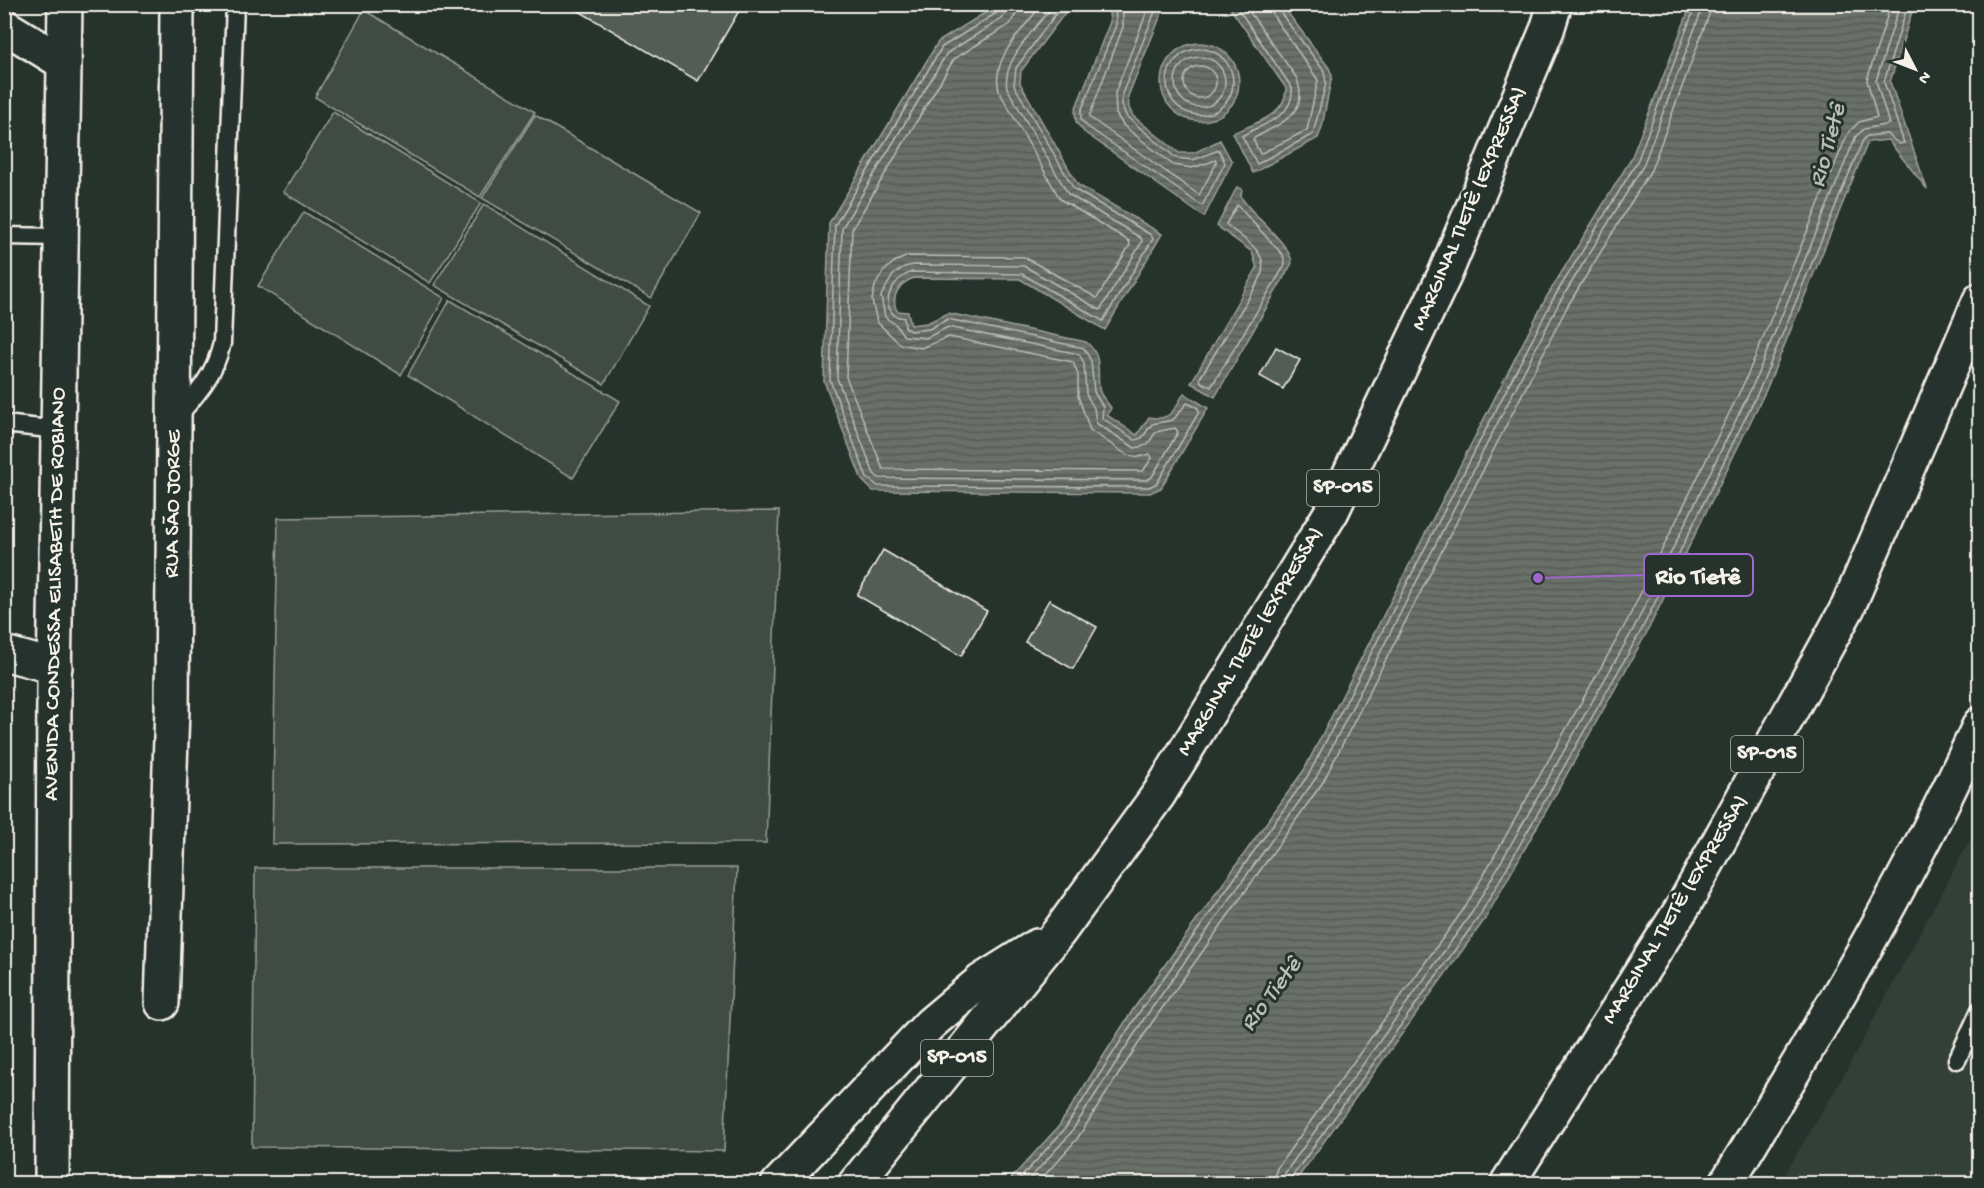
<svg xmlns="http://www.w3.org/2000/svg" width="1984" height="1188" viewBox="0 0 1984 1188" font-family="'Gochi Hand',sans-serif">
<defs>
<pattern id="water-rules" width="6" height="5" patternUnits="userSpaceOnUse" patternTransform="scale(1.5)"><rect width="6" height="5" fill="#676f68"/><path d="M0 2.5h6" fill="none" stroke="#565a55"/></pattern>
</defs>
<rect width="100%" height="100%" fill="#26332d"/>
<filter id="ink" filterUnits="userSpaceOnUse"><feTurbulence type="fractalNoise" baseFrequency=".0167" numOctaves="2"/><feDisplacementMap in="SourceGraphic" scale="12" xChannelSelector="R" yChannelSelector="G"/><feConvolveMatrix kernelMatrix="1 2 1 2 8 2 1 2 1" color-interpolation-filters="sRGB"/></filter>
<g filter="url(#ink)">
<!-- built -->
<polygon fill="#333f39" points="1979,823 1979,1183 1779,1184 1844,1075"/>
<!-- grass -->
<g fill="#414b45" stroke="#9a9e96" stroke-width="1.5">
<polygon points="364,10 535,112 480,197 315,97"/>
<polygon points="333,112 481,203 430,283 283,192"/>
<polygon points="535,115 701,213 651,298 482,198"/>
<polygon points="484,204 649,306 604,384 434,285"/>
<polygon points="304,212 444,298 401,375 258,286"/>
<polygon points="450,300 620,401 573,478 408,375"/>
<polygon points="779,511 766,843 272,844 278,518"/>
<polygon points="255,868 737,868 724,1151 252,1147"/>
</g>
<!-- water -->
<g fill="url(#water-rules)" stroke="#9fa39b" stroke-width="1.5">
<path d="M999 4 1071 5 1021 71 1020 83 1078 185 1162 234 1105 330 1020 279 914 278C899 283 890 297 897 311L908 312 911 325 927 323 948 313 1086 342C1105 357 1095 375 1100 392 1102 397 1108 403 1111 408L1107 415 1137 435 1149 417C1169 422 1175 410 1184 393L1208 408 1161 488 1150 493 873 491 862 480 824 381 829 223 938 42Z"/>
<polygon points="1108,5 1165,5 1128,96 1129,108 1133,116 1179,153 1194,153 1220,140 1232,162 1204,217 1084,132 1076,122 1075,110 1110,22"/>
<path d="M1228 5H1282L1329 68 1332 75 1322 127 1318 138 1253 173 1233 133C1253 124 1287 115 1286 88Z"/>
<polygon points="1691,5 1914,5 1890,82 1927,189 1888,140 1868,142 1766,390 1646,634 1485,919 1294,1183 1007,1183 1059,1126 1132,1011 1304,770 1547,296 1631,159"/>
<circle cx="1200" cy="82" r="39"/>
<path d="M1237 187 1242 189 1241 197C1253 217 1290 243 1292 263L1215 397 1191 383 1257 268 1252 252 1217 226Z"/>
</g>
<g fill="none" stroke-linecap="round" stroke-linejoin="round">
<!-- shore -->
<g stroke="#bcbdb5" stroke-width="1.5">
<path d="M1001 4 998 12 942 47 835 225 830 380 867 478 878 486 1149 487 1157 483 1199 412 1198 408 1187 403 1173 420 1152 424 1142 438 1135 440 1102 418 1103 407 1094 392 1091 361 1084 348 948 319 929 329 910 331 905 327 904 318 895 316C879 301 894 278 912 272L1022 274 1103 321 1153 239 1151 235 1074 189 1014 85 1016 68 1063 4"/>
<path d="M1008 4 1003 18 947 53 842 228 837 378 874 474 879 478 1147 480 1152 477 1178 432 1175 428 1156 432 1147 445 1135 448 1096 423 1094 408 1086 394 1084 363 1079 354 948 327 926 338 904 336 896 325 885 317 881 296 893 275 904 267 914 265 1024 266 1100 310 1142 242 1141 238 1068 194 1007 88C1001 61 1038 26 1054 4"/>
<path d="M1018 4 1016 14 1010 24 954 59 852 229 846 377 883 469 1143 471 1152 458 1150 454 1139 457 1127 455 1090 430 1078 396V375L1073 362 949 337 921 348 900 344 877 322 872 300 875 286 883 272 894 262 908 256 1024 257 1097 298 1130 245 1129 241 1060 199 999 91C990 58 1024 29 1042 4"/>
<polyline points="1115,4 1116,25 1081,111 1081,120 1088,127 1202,206 1225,163 1219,150 1193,160 1176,158 1126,116 1122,105 1122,94 1158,4"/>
<polyline points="1123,4 1123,27 1089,117 1199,195 1216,164 1216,160 1192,168 1173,165 1124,126 1116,114 1115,93 1150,4"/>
<path d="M1235 4 1292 88C1294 119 1262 123 1242 136L1257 164 1313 134 1326 83 1324 71 1280 12 1277 4"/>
<path d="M1244 4 1296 77C1312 115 1277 124 1253 139L1260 154 1307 130 1318 80 1274 17 1270 4"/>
<circle cx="1200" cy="82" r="33"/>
<circle cx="1200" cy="82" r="25"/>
<circle cx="1200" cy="82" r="16"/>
<path d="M1237 205 1283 255 1285 265 1211 387 1201 382 1200 378 1259 281C1273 251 1244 241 1226 224Z"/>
<polyline points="1015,1184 1064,1130 1138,1014 1309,774 1553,299 1637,162 1696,4"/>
<polyline points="1025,1184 1070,1134 1144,1019 1316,778 1559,303 1643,166 1704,4"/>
<polyline points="1037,1184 1077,1139 1151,1024 1323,782 1567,307 1651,170 1713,4"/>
<polyline points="1273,1184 1277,1168 1466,906 1626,623 1745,381 1848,133 1859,122 1877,117 1867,80 1891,4"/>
<polyline points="1282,1184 1285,1173 1473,911 1634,628 1753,385 1856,136 1864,129 1889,124 1876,81 1900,4"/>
<polyline points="1289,1184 1291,1178 1480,915 1641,631 1760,388 1863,140 1867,136 1887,134 1899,144 1904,143 1884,82 1908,4"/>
</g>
</g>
<!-- building -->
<g fill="#525c55" stroke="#f4f1e8" stroke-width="1.5">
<polygon points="567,4 743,4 698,81"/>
<polygon points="1276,347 1300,360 1283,389 1260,376"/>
<polygon points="883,550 987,611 961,656 857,595"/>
<polygon points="1049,600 1097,627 1073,669 1025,642"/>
</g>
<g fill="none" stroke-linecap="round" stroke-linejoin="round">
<!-- service casing -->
<g stroke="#f4f1e8" stroke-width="21">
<g id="service">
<polyline points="4,236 61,237"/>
<path d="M177 417C198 393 215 374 222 343L235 4"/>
<polyline points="4,424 58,430"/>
<polyline points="1957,1060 1980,1010"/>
</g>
</g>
<!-- minor casing -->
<g stroke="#f4f1e8" stroke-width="38">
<g id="minor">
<polyline points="4,26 64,63"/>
<polyline points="162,1003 172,709 177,4"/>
</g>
</g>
<!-- secondary casing -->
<g stroke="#f4f1e8" stroke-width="38">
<polyline id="secondary" points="4,653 55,667"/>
</g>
<!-- trunk casing -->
<g stroke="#f4f1e8" stroke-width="38">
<g id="trunk">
<polyline points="52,1184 54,684 65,4"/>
<path d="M1726 1184C1817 1034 1907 884 1980 724"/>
</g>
</g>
<!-- motorway casing -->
<g stroke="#f4f1e8" stroke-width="38">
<g id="motorway">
<polyline points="778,1184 930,1024 981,981 1037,946"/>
<polyline points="855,1184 1059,932 1159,794 1332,511 1445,274 1547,30 1555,4"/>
<polyline points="1507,1184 1684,905 1848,607 1980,300"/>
</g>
</g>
<!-- service -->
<use href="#service" stroke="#26332d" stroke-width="16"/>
<!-- minor -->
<use href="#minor" stroke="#26332d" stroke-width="33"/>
<!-- secondary -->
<use href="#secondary" stroke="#26332d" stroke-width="33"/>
<!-- trunk -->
<use href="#trunk" stroke="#26332d" stroke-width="33"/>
<!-- motorway -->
<use href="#motorway" stroke="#26332d" stroke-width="33"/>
</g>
</g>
<g text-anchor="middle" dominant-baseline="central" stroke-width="6" stroke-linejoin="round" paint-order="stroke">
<!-- shield labels -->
<g fill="#26332d" stroke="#b6b8b0" stroke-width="1.5">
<rect x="1307" y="470" width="72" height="36" rx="4.5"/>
<rect x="1731" y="736" width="72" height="36" rx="4.5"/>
<rect x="921" y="1040" width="72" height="36" rx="4.5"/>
</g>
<g font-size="21" font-weight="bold" fill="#f4f1e8">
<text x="1343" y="488">SP-015</text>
<text x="1767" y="754">SP-015</text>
<text x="957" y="1058">SP-015</text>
</g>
<!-- street labels -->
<g font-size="22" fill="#f4f1e8" stroke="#26332d">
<text transform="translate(1470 209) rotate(-67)">MARGINAL TIETÊ (EXPRESSA)</text>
<text transform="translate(174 504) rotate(-89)">RUA SÃO JORGE</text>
<text transform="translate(56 594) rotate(-89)">AVENIDA CONDESSA ELISABETH DE ROBIANO</text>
<text transform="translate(1251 642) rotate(-59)">MARGINAL TIETÊ (EXPRESSA)</text>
<text transform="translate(1676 910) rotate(-59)">MARGINAL TIETÊ (EXPRESSA)</text>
</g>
<!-- water labels -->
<g font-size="24" font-style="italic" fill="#bcbdb5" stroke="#26332d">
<text transform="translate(1829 146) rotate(-75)">Rio Tietê</text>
<text transform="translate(1272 995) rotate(-53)">Rio Tietê</text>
</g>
</g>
<!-- callouts -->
<path fill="none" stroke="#9f67cb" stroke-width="2" d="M1538 578L1644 575"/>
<circle fill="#9f67cb" stroke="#26332d" stroke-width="2" cx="1538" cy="578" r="6"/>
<rect fill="#26332d" stroke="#9f67cb" stroke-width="2" x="1644" y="554" width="109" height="42" rx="6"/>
<g font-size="24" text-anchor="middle" font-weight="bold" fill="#f4f1e8">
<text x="1698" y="583">Rio Tietê</text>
</g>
<!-- margin -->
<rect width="1984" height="1188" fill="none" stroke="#26332d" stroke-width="24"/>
<rect x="12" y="12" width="1960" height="1164" fill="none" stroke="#f4f1e8" stroke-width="2" filter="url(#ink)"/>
<!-- north arrow -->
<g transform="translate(1915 69) rotate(132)" stroke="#26332d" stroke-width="4.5" paint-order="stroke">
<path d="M0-4.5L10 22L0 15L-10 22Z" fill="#f4f1e8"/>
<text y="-9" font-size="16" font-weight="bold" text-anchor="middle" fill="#f4f1e8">N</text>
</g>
</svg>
